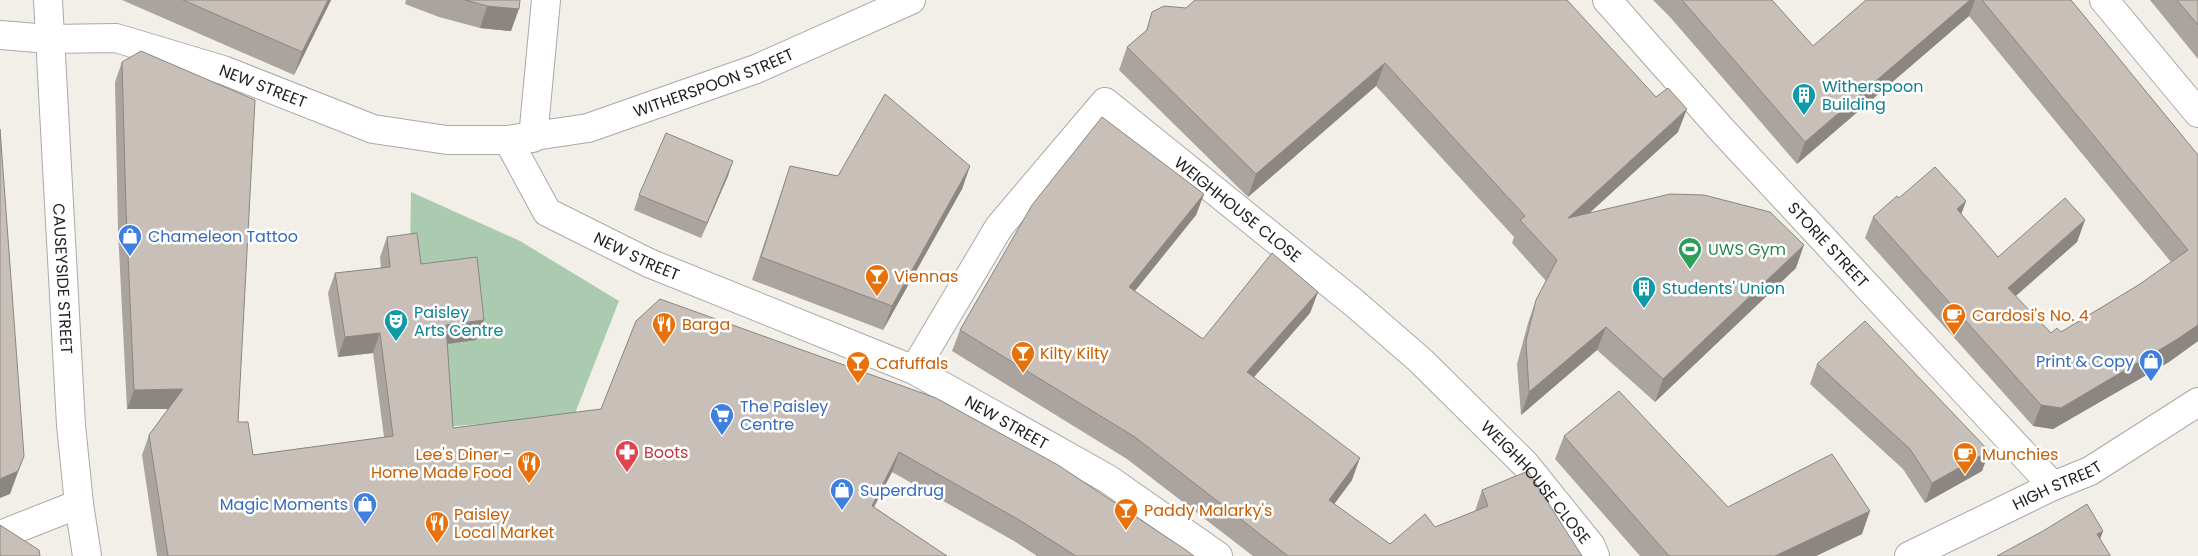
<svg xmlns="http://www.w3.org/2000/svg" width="2198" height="556" viewBox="0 0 2198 556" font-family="Poppins,sans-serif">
<rect width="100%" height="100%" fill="#f2efe9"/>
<!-- cemetery -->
<polygon fill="#aacbaf" points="411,192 520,241 619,301 574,416 444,427 413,284 410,253"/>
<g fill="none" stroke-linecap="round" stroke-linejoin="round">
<!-- minor casing -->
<g stroke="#a9a9a9" stroke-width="30">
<g id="minor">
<path id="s1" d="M48 0 71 425 79 504 87 556"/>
<path id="s2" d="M1607 0 1721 129 2053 486"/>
<polyline points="2104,0 2198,113"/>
<path id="s3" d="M0 35 49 39 116 38 223 70 373 129 447 140H508L588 128 756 69 911 0"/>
<polyline points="533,138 546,0"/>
<path id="s4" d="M508 140 547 212 649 263 914 370 1108 479 1218 556"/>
<path id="s5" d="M914 370 999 227 1105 102 1353 302 1420 360 1525 464 1591 546 1595 556"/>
<polyline points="0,535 79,504"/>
<path id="s6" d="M1909 556 2053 486 2090 471 2198 402"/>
</g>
</g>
<!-- minor -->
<use href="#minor" stroke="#fff" stroke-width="28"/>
</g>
<!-- wall -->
<g fill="#aba49e">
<polygon points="122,0 331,0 294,75"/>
<polygon points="406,0 520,0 511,31 480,28 439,17 405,4"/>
<polygon points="1653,0 1772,0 1813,46 1866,0 2071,0 2198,155 2198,341 2169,362 2053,429 2033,426 1865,238 1873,217 1899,198 1966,201 1961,214 1998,257 2085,220 2077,242 2015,296 2051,333 2061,332 2140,284 2171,262 1969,16 1797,164 1670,17"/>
<polygon points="2150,0 2198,0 2198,59"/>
<polygon points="1186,8 1678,132 1590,212 1796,268 1655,402 1597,350 1521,415 1517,364 1528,323 1536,300 1546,281 1512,243 1514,237 1376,86 1248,197 1119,70 1127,47 1146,31 1152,12"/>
<polygon points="122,62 238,422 253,455 384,437 373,353 338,357 328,293 335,273 381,268 380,257 387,237 421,264 476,340 447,344 453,428 601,409 636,321 1194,556 1037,556 1014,541 892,472 874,507 947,556 157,556 142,455 149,435 168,409 127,409 118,230 115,82"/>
<polygon points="790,166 838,176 970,166 962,189 883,330 752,280"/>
<polygon points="728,176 701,238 634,210 639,195"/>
<polygon points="1204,194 1196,215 1135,291 1203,339 1318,292 1310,313 1254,377 1352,480 1334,504 1390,544 1435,527 1475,511 1482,490 1582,556 1253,556 1127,459 952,351 960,330"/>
<polygon points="1817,364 1989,451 1982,471 1925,503 1903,469 1810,384"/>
<polygon points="1564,436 1728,507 1862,534 1816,556 1640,556 1555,459"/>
</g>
<!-- shaded-wall -->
<g fill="#8b8681">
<polygon points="328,0 331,0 294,75 302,52"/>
<polygon points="1970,0 1975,0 1969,16 1797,164 1805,142"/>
<polygon points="487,6 519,9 511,31 480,28"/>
<polygon points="1385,63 1376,86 1248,197 1256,174"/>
<polygon points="1687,109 1678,132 1559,241 1568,218"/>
<polygon points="733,161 728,176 701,238 707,223"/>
<polygon points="970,166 962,189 883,330 892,306"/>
<polygon points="1204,194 1196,215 1121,308 1129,287"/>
<polygon points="1966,201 1958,223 1957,209"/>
<polygon points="2085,220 2077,242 2000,310 2008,288"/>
<polygon points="1804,245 1796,268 1655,402 1663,379"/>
<polygon points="1318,292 1310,313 1240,393 1247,372"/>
<polygon points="484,320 476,340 439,345 446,325"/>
<polygon points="2198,325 2198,341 2169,362 2053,429 2033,426 2041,405"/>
<polygon points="1606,327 1597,350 1521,415 1529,392"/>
<polygon points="380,333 373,353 338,357 345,337"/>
<polygon points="183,389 176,409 127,409 134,390"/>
<polygon points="1989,451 1982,471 1925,503 1932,483"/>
<polygon points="899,452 892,472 864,526 872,506"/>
<polygon points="24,456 10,494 0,498 0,479"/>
<polygon points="1360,458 1352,480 1321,522 1329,500"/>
<polygon points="1870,511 1862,534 1816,556 1775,556"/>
<polygon points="2103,531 2096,551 2097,534"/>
</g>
<!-- building -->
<g fill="#c7bfb8" stroke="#8b8681">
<polygon points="183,0 328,0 302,52"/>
<polygon points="465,0 520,0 519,9 487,6"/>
<polygon points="1195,0 1567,0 1656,97 1668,88 1687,109 1568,218 1670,194 1704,195 1770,212 1804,245 1663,379 1606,327 1529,392 1526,341 1536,300 1557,260 1520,220 1525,216 1385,63 1256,174 1127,47 1147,30 1152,12 1164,6 1186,8"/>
<polygon points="1682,0 1772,0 1813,46 1866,0 1970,0 1805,142"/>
<polygon points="1982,0 2071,0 2198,155 2198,325 2176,340 2061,408 2041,405 1873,217 1897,196 1899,198 1935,167 1966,201 1957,209 1998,257 2065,198 2085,220 2008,288 2051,333 2057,328 2061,332 2140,284 2188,250"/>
<polygon points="2177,0 2198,0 2198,25"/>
<polygon points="141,51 255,100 238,422 248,422 253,455 393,436 380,333 345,337 335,273 390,267 387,237 417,233 421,264 477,257 484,320 446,325 453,428 601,409 636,321 660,299 936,398 1058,465 1186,550 1194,556 1076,556 1021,521 899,452 872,506 947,556 168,556 149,435 183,389 134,390 126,210 122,62"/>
<polygon points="885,94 970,166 892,306 761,257 790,166 838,176"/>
<polygon points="1102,117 1204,194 1129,287 1203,339 1272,253 1318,292 1247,372 1360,458 1329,500 1390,544 1425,514 1435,527 1488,506 1482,490 1528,471 1582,556 1288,556 1135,437 960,330 1032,205"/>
<polygon points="0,129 24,456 18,471 0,479"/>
<polygon points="666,133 733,161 707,223 639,195"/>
<polygon points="1865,321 1989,451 1932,483 1910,449 1817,364"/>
<polygon points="1619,391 1728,507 1832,454 1870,511 1775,556 1669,556 1564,436"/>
<polygon points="2087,504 2103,531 2097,534 2110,555 2110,556 1997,556 2043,531"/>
<polygon points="0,525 39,550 40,556 0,556"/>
</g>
<!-- icons -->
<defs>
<g id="building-pin" transform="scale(1.25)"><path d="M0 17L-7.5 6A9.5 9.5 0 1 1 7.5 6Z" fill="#0f9aa8" stroke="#fff"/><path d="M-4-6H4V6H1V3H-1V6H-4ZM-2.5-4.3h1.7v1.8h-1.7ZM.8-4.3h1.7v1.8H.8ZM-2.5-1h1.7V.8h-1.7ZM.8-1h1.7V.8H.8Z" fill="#fff"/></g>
<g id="shop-pin" transform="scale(1.25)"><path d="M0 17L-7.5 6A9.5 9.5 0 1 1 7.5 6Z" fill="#3f7fe0" stroke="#fff"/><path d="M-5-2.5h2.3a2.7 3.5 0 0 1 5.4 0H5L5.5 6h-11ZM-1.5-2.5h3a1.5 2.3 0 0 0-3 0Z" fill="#fff"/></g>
<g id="stadium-pin" transform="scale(1.25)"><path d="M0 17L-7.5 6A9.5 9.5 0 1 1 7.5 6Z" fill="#2e9e5b" stroke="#fff"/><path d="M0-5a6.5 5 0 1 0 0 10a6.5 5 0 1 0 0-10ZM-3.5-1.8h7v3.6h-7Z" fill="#fff"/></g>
<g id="bar-pin" transform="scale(1.25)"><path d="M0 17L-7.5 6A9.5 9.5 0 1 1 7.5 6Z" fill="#e8710a" stroke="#fff"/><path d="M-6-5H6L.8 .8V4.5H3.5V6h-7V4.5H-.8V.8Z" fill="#fff"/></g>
<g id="cafe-pin" transform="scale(1.25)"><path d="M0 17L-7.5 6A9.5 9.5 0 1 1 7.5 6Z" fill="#e8710a" stroke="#fff"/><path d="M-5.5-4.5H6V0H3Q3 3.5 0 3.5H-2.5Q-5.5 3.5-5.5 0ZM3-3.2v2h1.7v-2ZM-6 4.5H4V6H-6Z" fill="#fff"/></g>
<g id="theatre-pin" transform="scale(1.25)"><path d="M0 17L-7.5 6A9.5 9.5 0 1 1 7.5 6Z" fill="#0f9aa8" stroke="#fff"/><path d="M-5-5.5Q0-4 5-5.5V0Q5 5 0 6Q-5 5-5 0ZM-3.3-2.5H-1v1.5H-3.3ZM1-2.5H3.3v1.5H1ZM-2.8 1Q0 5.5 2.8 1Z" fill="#fff"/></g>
<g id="restaurant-pin" transform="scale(1.25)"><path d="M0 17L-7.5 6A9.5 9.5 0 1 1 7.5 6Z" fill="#e8710a" stroke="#fff"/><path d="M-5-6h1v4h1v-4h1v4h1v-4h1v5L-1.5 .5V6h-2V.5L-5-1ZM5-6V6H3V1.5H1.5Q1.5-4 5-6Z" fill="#fff"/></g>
<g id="supermarket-pin" transform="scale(1.25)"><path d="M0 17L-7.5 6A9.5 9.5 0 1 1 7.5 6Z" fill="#3f7fe0" stroke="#fff"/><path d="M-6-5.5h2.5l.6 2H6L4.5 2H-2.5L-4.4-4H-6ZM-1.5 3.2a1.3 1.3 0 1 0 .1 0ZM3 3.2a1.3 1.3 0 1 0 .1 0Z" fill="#fff"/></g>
<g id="pharmacy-pin" transform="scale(1.25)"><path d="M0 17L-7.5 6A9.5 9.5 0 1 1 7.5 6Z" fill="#e0444e" stroke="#fff"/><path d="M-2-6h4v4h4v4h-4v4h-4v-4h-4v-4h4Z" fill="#fff"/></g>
</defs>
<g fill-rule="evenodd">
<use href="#building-pin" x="1804" y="95"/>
<use href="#shop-pin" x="130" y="236"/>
<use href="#stadium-pin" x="1690" y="249"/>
<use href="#bar-pin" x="877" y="276"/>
<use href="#building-pin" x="1644" y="288"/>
<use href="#cafe-pin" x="1954" y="315"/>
<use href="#theatre-pin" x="396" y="321"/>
<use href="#restaurant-pin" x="664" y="324"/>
<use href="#bar-pin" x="1023" y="353"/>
<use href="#shop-pin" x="2151" y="361"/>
<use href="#bar-pin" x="858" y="363"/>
<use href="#supermarket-pin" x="722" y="415"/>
<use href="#pharmacy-pin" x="627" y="452"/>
<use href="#cafe-pin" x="1965" y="454"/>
<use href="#restaurant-pin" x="529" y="463"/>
<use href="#shop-pin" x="842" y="490"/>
<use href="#shop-pin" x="365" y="504"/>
<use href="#bar-pin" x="1126" y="510"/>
<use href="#restaurant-pin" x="437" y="523"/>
</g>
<g text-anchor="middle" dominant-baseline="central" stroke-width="5" stroke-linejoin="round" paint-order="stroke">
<!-- street labels -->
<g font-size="16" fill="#222" stroke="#fff">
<text stroke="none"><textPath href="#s3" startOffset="739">WITHERSPOON STREET</textPath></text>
<text stroke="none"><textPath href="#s3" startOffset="271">NEW STREET</textPath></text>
<text stroke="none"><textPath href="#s5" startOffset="501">WEIGHHOUSE CLOSE</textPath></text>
<text stroke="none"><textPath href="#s2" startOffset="330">STORIE STREET</textPath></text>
<text stroke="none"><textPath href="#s4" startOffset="182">NEW STREET</textPath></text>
<text stroke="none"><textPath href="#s1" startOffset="279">CAUSEYSIDE STREET</textPath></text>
<text stroke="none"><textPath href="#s4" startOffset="588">NEW STREET</textPath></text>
<text stroke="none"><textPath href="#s5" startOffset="906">WEIGHHOUSE CLOSE</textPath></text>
<text stroke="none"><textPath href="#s6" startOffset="164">HIGH STREET</textPath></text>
</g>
<!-- culture labels -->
<g font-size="16" fill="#0d838f" stroke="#fff" text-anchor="start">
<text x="1822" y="86">Witherspoon<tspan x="1822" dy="18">Building</tspan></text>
<text x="1662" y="288">Students' Union</text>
<text x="414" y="312">Paisley<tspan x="414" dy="18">Arts Centre</tspan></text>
</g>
<!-- shop labels -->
<g font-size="16" fill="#366cbe" stroke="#fff" text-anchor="start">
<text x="148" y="236">Chameleon Tattoo</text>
<text x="2134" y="361" text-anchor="end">Print &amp; Copy</text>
<text x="740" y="406">The Paisley<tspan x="740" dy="18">Centre</tspan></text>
<text x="860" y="490">Superdrug</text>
<text x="348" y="504" text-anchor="end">Magic Moments</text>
</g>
<!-- leisure labels -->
<g font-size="16" fill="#27864d" stroke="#fff" text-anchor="start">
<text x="1708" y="249">UWS Gym</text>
</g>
<!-- food labels -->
<g font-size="16" fill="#c56008" stroke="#fff" text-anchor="start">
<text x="894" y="276">Viennas</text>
<text x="1972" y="315">Cardosi's No. 4</text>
<text x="682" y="324">Barga</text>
<text x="1040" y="353">Kilty Kilty</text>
<text x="876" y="363">Cafuffals</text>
<text x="512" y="454" text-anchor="end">Lee's Diner -<tspan x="512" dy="18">Home Made Food</tspan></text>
<text x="1982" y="454">Munchies</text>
<text x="1144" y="510">Paddy Malarky's</text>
<text x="454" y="514">Paisley<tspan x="454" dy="18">Local Market</tspan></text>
</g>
<!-- health labels -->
<g font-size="16" fill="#be3a42" stroke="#fff" text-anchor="start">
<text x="644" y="452">Boots</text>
</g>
</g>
</svg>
